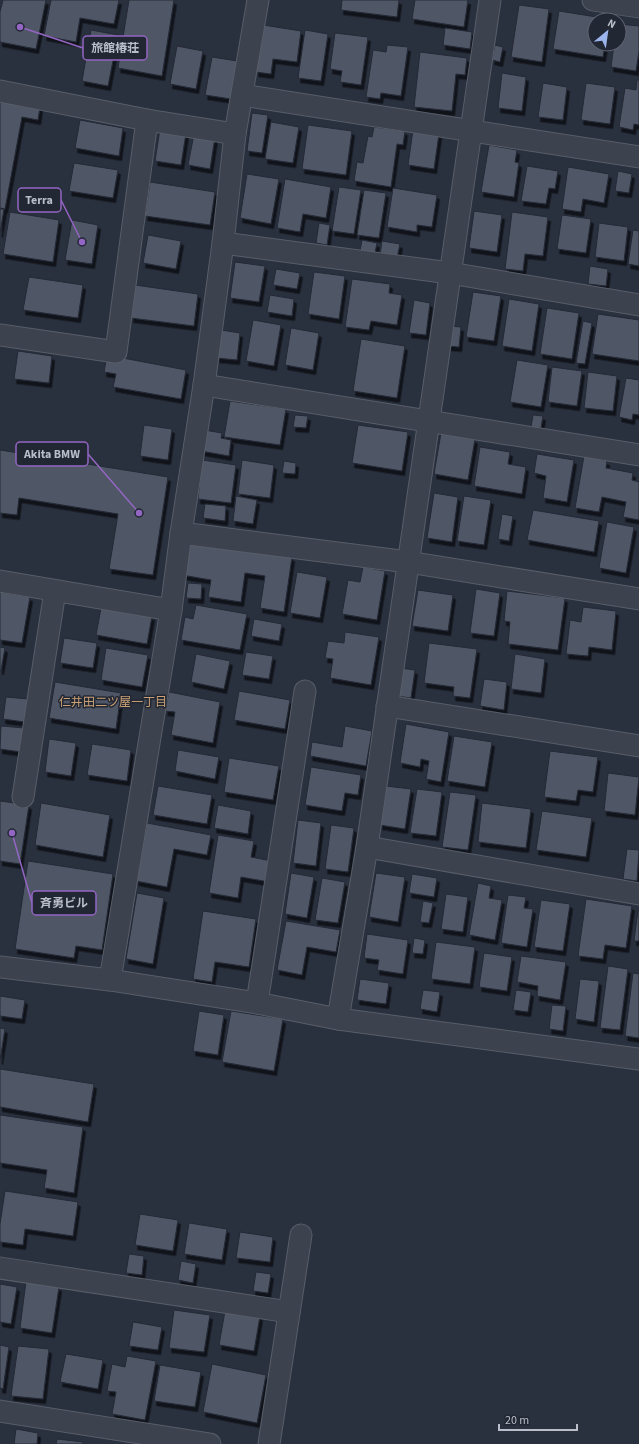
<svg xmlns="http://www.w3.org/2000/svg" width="639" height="1444" viewBox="0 0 639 1444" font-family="'Source Sans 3','Noto Sans JP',sans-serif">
<defs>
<filter id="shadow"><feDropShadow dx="2.5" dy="4.5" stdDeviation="0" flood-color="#0009"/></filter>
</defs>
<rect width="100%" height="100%" fill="#29303e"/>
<!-- building -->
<g fill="#505766" stroke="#242936" filter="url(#shadow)">
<polygon points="3,0 46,0 36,49 0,42 0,12"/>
<polygon points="51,0 119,0 114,24 80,18 76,42 44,36"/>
<polygon points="129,0 174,0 162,76 118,68"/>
<polygon points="342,0 399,0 397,17 341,10"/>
<polygon points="415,0 468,0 464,27 412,19"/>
<polygon points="519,5 549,9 542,62 511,57"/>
<polygon points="559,11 609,19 595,20 595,44 605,44 603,57 553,49"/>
<polygon points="619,24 639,26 639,51 636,71 611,67 614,44 619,44"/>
<polygon points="263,25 301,31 297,62 273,59 271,74 256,72"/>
<polygon points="445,28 472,32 470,49 443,45"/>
<polygon points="91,30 118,35 108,86 82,81"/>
<polygon points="305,30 328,34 321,81 298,78"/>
<polygon points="335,33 368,37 361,85 340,82 342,71 330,69"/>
<polygon points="387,45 408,47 401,96 381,93 380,99 366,97 373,50 386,52"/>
<polygon points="495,45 503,47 500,62 492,60"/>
<polygon points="177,46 203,51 196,89 170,84"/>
<polygon points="420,52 467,58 465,75 456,74 452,111 414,107"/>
<polygon points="212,57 237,61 231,99 205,95"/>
<polygon points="502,73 526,77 522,111 498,108"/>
<polygon points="637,80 639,80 639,125 634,124 633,130 619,127 625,88 636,90"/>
<polygon points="543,83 567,87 563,120 538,117"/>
<polygon points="586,83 615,87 610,124 581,120"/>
<polygon points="0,100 40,107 38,120 22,117 5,209 0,208"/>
<polygon points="252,113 268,115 262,153 247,151"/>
<polygon points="80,120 123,128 119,156 75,148"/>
<polygon points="271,122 299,127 293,163 265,159"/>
<polygon points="308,125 352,131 346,175 302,169"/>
<polygon points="374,127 405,131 403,145 397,144 391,187 354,181 357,162 363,163 368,136 372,137"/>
<polygon points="160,129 186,133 181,165 155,161"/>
<polygon points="413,130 439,134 434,169 408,165"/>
<polygon points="194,134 215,137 210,169 188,165"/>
<polygon points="489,145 517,150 515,162 519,163 514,197 481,192"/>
<polygon points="74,163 118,170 113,198 69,191"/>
<polygon points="527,166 558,171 555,189 549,188 546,204 521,201"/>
<polygon points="568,167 609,174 604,203 583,199 581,212 562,209"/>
<polygon points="618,171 632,174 629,193 615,191"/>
<polygon points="247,174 279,179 271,224 240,218"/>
<polygon points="285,179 331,187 326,218 303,214 300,232 277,228"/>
<polygon points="150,182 215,192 210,225 145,216"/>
<polygon points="339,187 361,190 354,234 332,231"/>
<polygon points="393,188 437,195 432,227 417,225 417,232 387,227"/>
<polygon points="364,190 386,193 379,238 357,235"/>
<polygon points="0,209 4,209 0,233"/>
<polygon points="474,211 502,215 497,252 469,248"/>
<polygon points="10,212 59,220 53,262 3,254"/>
<polygon points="512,212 548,217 543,256 525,254 523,271 505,269"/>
<polygon points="562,215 591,219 586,253 557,249"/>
<polygon points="72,220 98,225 92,264 65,260"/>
<polygon points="319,223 330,225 327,245 316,243"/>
<polygon points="599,223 628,227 624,261 595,257"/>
<polygon points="633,230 639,231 639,266 628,264"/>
<polygon points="148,235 181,241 176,269 143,263"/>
<polygon points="362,240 377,243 375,253 360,251"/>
<polygon points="382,241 400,244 397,258 380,255"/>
<polygon points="235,262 265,266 259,302 230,298"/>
<polygon points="590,266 608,269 606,286 588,284"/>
<polygon points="276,269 300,273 297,289 273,285"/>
<polygon points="314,272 345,276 339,319 308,314"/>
<polygon points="29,277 83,285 78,318 23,310"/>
<polygon points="352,279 390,284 389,293 402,295 397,325 371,321 369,330 345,327"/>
<polygon points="135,285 198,294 194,326 131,318"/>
<polygon points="473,292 501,296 494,341 466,337"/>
<polygon points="270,295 294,299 292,316 267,312"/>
<polygon points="509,299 539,304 532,351 502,346"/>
<polygon points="414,300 430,303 426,335 409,333"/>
<polygon points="547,308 579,313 572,359 540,354"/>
<polygon points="598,314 639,320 639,361 592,354"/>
<polygon points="253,320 281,325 274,366 246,361"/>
<polygon points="583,321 592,323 585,364 576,363"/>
<polygon points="450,326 461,327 459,347 448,346"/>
<polygon points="291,328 319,333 313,370 285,365"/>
<polygon points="221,330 240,333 237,360 217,358"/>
<polygon points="361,339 405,346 397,398 353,391"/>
<polygon points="18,351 52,356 49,383 14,379"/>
<polygon points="107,355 186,370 181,399 113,387 116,374 104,372"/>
<polygon points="517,360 548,365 541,407 510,402"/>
<polygon points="552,367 582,371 577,406 548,402"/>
<polygon points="588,372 617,376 613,411 584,408"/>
<polygon points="626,378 639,380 639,415 633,414 632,420 619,417"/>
<polygon points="230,401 286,409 280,445 224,437"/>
<polygon points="295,415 308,416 306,428 293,427"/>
<polygon points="533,415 543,416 541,428 531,427"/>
<polygon points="144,425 172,429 168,460 140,456"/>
<polygon points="358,425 408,432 402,471 352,463"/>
<polygon points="204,430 222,433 221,438 231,440 229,456 201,451"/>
<polygon points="441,433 475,439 468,480 434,474"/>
<polygon points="480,447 510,452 508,464 526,467 522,494 474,486"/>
<polygon points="0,450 168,477 153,575 109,569 118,514 19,498 17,515 0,513"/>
<polygon points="537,454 574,460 567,502 543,498 546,476 534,473"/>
<polygon points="584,456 607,461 606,468 633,473 632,480 639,482 639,520 623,517 626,502 602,497 599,512 575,508"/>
<polygon points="202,460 236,465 231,503 198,499"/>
<polygon points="242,460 274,465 270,498 238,494"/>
<polygon points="284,461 296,463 295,474 282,473"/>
<polygon points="434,493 458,497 452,542 427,538"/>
<polygon points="236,496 257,500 253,524 233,521"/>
<polygon points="464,496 491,500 484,545 457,541"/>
<polygon points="205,504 226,506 225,521 203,518"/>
<polygon points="533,510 599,521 594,552 527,540"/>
<polygon points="502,514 513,516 509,541 498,539"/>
<polygon points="607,522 634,527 626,573 599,568"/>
<polygon points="187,541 292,557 284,612 260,608 265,576 245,573 241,602 208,597 211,580 182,575"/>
<polygon points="363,567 385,571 377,620 342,614 348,580 360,582"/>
<polygon points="297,572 327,577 320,618 290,613"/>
<polygon points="188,583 202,584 201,599 186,598"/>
<polygon points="476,589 500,593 494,636 470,633"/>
<polygon points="418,590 453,595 448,631 412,626"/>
<polygon points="507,591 565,598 558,650 508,644 510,622 504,621"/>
<polygon points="0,592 30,597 22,643 0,640"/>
<polygon points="196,605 247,614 240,650 181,640 185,617 193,619"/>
<polygon points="583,607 616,611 612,650 589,647 588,656 566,654 570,620 581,622"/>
<polygon points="101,608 152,616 147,644 96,635"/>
<polygon points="254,619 282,624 279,641 251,636"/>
<polygon points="345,632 379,637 371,685 330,678 333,659 325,658 328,641 344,643"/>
<polygon points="64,638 97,643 93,668 60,663"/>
<polygon points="429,643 477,649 470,698 453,696 454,687 424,683"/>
<polygon points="0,647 5,648 1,670 0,670"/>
<polygon points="106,648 148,655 142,687 101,680"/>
<polygon points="246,652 273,656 269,679 242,675"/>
<polygon points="196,654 230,661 224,689 191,682"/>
<polygon points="515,654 545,659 541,693 511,689"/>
<polygon points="400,668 415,670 411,698 396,696"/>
<polygon points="484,679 507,682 504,710 480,706"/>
<polygon points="55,682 121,693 116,729 49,718"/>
<polygon points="239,691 290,700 285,729 234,720"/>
<polygon points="169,692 220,702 213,743 171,735 175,712 165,711"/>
<polygon points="6,697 28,699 25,722 3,719"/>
<polygon points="406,724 449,732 441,782 426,779 429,761 421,759 420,767 400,763"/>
<polygon points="1,726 24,728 21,752 0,749"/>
<polygon points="345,726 372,731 366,766 310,756 312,742 342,747"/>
<polygon points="454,736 492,742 485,787 447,781"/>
<polygon points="49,739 76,743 71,776 45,772"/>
<polygon points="92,744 131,750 127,781 87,775"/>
<polygon points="178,750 219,757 215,779 175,771"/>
<polygon points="550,751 598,757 593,792 578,790 576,801 544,797"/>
<polygon points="229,758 279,766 273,800 224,792"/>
<polygon points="311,767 361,775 358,795 345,793 342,811 305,805"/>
<polygon points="608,773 639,777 635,815 604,811"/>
<polygon points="158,786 212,795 207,824 153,815"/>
<polygon points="386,786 411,789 405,829 380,825"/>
<polygon points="417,789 442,792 436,836 410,833"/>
<polygon points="450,792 476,795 468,850 442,847"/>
<polygon points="0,801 29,805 20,864 0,861"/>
<polygon points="41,803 110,815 103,857 35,845"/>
<polygon points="482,803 531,809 526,848 478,842"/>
<polygon points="218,805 251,811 248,834 214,828"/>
<polygon points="542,811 592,818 586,857 536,850"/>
<polygon points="298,820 321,823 316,866 293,863"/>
<polygon points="147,823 211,835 207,855 174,849 167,887 136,881"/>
<polygon points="331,825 354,828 348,872 325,869"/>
<polygon points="218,835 254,841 251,857 272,861 269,882 241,877 238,898 209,893"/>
<polygon points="627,849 639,850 637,881 623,879"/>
<polygon points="28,861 113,874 102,950 76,946 74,958 15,949"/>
<polygon points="291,873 314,877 307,918 285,914"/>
<polygon points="376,873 405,877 398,922 369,917"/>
<polygon points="412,874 437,878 434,897 409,893"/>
<polygon points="322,878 345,882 338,923 315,920"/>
<polygon points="478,883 491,886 489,898 502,900 495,940 469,935"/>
<polygon points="137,893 164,898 153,964 126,959"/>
<polygon points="446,894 468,897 463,932 441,929"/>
<polygon points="508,895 526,897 524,908 533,909 527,947 501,943"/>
<polygon points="586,899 632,906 626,948 605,945 603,959 578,956"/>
<polygon points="541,900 570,904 563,951 534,947"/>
<polygon points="423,901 433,903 429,923 420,922"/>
<polygon points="203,911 256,919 249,967 215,962 212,982 193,979"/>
<polygon points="638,911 639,911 639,941 634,941"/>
<polygon points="286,921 340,930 336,952 307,947 302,975 277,970"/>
<polygon points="367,934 408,940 403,974 377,970 379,960 364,958"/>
<polygon points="414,938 425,940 423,954 412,953"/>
<polygon points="436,942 475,947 470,984 431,979"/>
<polygon points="484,953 512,957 507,991 479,987"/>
<polygon points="521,956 566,962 560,1000 537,996 538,986 517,982"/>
<polygon points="608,966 628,969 620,1030 600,1028"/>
<polygon points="633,973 639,974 639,1038 625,1036"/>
<polygon points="360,979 389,983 386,1004 357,1000"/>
<polygon points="580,979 599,981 594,1022 575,1019"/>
<polygon points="423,990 440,992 437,1012 420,1009"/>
<polygon points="516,990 531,992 528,1012 513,1010"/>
<polygon points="0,996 25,1000 22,1019 0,1016"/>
<polygon points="552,1005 566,1006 563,1031 549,1029"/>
<polygon points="199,1011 224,1015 218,1055 193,1051"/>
<polygon points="231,1011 283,1019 274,1071 222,1062"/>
<polygon points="0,1028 5,1029 0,1060"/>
<polygon points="0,1069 94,1084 88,1122 0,1107"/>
<polygon points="0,1115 83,1127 74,1193 44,1188 47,1170 0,1163"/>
<polygon points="5,1191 78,1202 73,1236 25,1229 23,1245 0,1242 0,1224"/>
<polygon points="140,1214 178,1220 173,1251 135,1245"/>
<polygon points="189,1223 227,1229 222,1260 184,1254"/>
<polygon points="240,1232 273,1237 270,1262 236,1258"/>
<polygon points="129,1254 144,1256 142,1275 126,1273"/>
<polygon points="181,1261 196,1264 193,1283 178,1280"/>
<polygon points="256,1272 271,1274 268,1293 253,1291"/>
<polygon points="26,1281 59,1287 52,1333 20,1328"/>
<polygon points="0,1284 17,1287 11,1324 0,1322"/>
<polygon points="174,1310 210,1315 204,1352 169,1348"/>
<polygon points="225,1311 260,1316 254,1351 219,1345"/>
<polygon points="133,1322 162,1327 158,1350 129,1346"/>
<polygon points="0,1345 9,1347 3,1389 0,1388"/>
<polygon points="18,1346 49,1349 43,1399 11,1396"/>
<polygon points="66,1354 103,1360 98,1389 60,1382"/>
<polygon points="127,1356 156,1361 145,1420 112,1414 116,1392 107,1391 112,1364 125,1367"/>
<polygon points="212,1364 266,1375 257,1423 203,1412"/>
<polygon points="160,1365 201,1372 195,1407 154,1401"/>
<polygon points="16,1429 38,1433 37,1444 14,1444"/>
<polygon points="57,1439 83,1442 83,1444 56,1444"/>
</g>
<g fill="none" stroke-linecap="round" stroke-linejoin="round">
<!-- minor casing -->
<g stroke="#585e69" stroke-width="23">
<g id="minor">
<polyline points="593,0 639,7"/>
<polyline points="0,91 147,120 235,134"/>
<polyline points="242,95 639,157"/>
<polyline points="223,243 450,273 639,305"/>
<polyline points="0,335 116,352 147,120"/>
<polyline points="204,385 639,455"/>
<polyline points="181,533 408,562 639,599"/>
<polyline points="0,581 171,610"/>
<polyline points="387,706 639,746"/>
<polyline points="23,797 55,591"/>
<polyline points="367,847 639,894"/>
<polyline points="0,967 110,980 257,1003 338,1019 639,1059"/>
<polyline points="110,980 171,610 181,533 204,385 223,243 235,134 258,0"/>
<polyline points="257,1003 305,691"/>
<polyline points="338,1019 367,847 490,0"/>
<polyline points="0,1268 289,1312"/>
<polyline points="0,1411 210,1444"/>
<polyline points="269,1444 301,1235"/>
</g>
</g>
<!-- minor -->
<use href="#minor" stroke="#3d434e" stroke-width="21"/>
</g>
<g text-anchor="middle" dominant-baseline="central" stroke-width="3" stroke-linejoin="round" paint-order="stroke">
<!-- neighbourhood labels -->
<g font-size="12" fill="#c9a074" stroke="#222734">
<text x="113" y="702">仁井田二ツ屋一丁目</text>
</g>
</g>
<!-- callouts -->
<path fill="none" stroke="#9466c3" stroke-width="1.5" d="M20 27L83 48M82 242L61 200M139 513L88 454M12 833L32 903"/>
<g fill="#9466c3" stroke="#222734" stroke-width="1.5">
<circle cx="20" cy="27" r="4"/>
<circle cx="82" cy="242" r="4"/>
<circle cx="139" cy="513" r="4"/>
<circle cx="12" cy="833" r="4"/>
</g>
<g fill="#222734" stroke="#9466c3" stroke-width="1.5">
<rect x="83" y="36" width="64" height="24" rx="4"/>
<rect x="18" y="188" width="43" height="24" rx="4"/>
<rect x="16" y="442" width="72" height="24" rx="4"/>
<rect x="32" y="891" width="64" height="24" rx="4"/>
</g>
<g font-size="12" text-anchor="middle" font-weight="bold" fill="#b9bec9">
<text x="115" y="52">旅館椿荘</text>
<text x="39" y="204">Terra</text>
<text x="52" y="458">Akita BMW</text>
<text x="64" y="907">斉勇ビル</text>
</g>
<!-- north arrow -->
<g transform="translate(607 32) rotate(29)"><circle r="19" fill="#222734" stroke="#5e6370"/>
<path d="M0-3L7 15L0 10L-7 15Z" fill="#9bb4ec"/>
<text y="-6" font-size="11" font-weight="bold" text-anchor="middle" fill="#b9bec9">N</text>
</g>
<!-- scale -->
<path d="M499 1424v6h78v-6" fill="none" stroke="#b9bec9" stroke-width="2"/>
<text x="505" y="1424" font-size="12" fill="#b9bec9" stroke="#222734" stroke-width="3" paint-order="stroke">20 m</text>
</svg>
